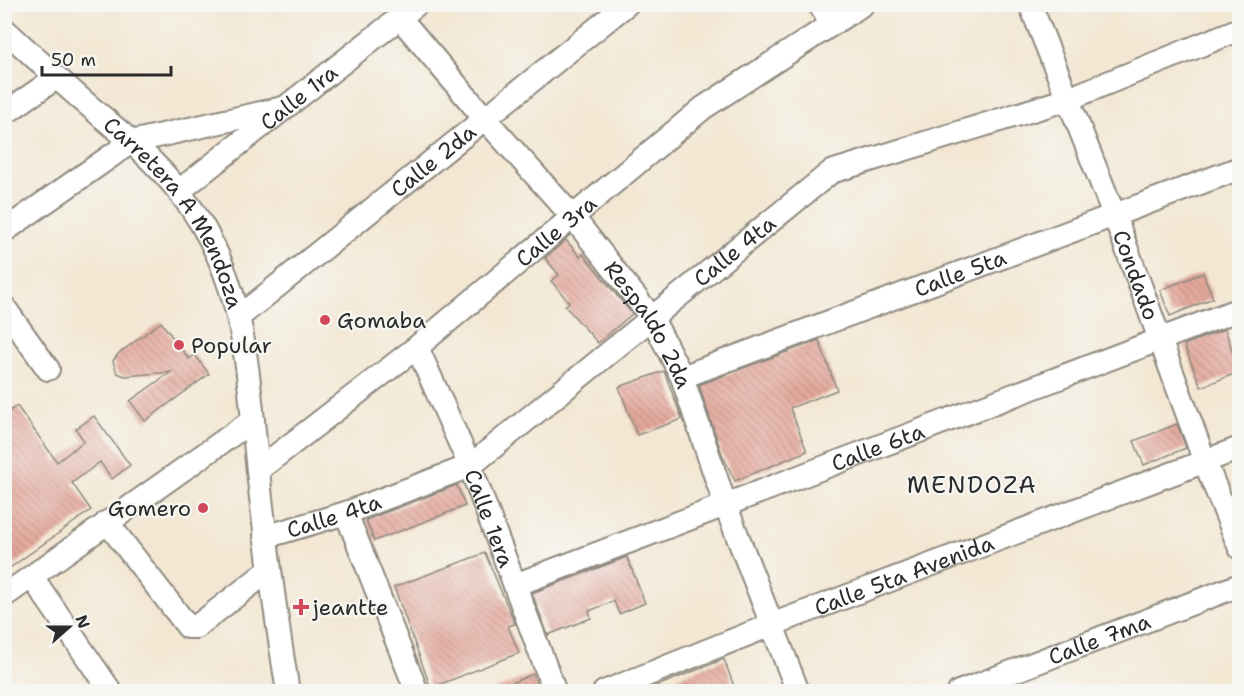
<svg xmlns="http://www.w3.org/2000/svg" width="1244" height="696" viewBox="0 0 1244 696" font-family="'Shantell Sans',sans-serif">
<defs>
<pattern id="building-back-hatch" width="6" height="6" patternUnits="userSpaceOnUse" patternTransform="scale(1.5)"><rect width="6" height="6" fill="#e5a99c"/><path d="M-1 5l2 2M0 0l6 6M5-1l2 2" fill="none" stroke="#ba8a7f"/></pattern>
</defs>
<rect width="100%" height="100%" fill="#f6f6f2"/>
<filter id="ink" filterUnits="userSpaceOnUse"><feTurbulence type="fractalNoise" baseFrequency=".0167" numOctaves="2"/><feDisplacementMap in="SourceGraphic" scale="12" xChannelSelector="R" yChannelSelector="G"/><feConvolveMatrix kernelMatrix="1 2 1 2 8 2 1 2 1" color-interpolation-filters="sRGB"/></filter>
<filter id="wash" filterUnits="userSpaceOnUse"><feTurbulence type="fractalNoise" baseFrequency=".008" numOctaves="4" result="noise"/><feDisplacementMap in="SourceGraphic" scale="24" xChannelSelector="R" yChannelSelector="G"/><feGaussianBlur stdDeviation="1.35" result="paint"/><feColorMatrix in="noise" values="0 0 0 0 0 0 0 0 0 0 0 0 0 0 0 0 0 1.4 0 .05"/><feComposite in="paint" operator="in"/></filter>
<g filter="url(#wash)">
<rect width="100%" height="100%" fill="#f3e7d3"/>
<g id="blocks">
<!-- building -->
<g fill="url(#building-back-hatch)">
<polygon points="566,240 580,257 583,254 632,314 598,343 565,306 569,302 551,281 559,275 545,258"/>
<polygon points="1203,273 1213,298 1170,316 1160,290"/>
<polygon points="161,322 189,359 195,355 209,374 145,421 130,401 171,372 125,376 117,373 113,361 118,354"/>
<polygon points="1225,329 1239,372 1201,387 1184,345"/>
<polygon points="819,340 837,390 790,408 807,451 735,481 722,454 699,385"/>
<polygon points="664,371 682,419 637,435 619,387"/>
<polygon points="17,406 57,462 84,441 76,429 94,416 130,465 112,479 100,462 72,483 91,510 4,572 4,415"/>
<polygon points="1177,424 1186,448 1144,465 1134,441"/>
<polygon points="457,485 465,506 374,541 366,520"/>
<polygon points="485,553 515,624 508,626 519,653 431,688 394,587"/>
<polygon points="627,557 645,603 619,614 614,601 589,611 591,618 548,635 532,593"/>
<polygon points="724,659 736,692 642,692"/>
<polygon points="533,674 540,692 492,692 492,691"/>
</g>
</g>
</g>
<g filter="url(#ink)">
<use href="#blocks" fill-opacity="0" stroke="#8f897f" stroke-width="1.5"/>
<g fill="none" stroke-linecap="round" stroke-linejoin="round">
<!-- minor casing -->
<g stroke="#8f897f" stroke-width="26">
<g id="minor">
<polyline points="819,4 832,24"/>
<path id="s1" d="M1030 4 1115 217 1205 462 1240 548"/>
<path id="s2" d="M400 18 486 120 572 216 652 318 682 377 725 504 798 692"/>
<path id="s3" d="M4 29C32 55 60 81 88 105 120 132 155 160 180 193 247 277 247 370 258 471 266 545 276 618 288 692"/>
<polyline points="4,114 56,78"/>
<path id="s4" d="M179 191 417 4"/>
<polyline points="4,231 131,142 283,108"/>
<polyline points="4,307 48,369"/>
<path id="s5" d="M240 316 627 4"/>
<path id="s6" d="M417 347 470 466 555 692"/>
<path id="s7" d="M682 377 1240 168"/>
<path id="s8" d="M258 470 417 347 703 108 863 4"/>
<polyline points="346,513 417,692"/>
<polyline points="107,522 188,627 196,627 268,571"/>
<path id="s9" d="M265 537 346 513 470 466 831 172 1068 99 1240 29"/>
<polyline points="32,577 111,692"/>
<path id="s10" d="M515 585 1240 309"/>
<polyline points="4,596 253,420"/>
<path id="s11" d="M604 692 771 625 1240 448"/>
<path id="s12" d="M959 692 1240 585"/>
</g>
</g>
<!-- minor -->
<use href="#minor" stroke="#fff" stroke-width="22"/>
</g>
</g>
<!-- markers -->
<g fill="#d1495b" stroke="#f6f6f2" stroke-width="2">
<circle cx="325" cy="320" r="6"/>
<circle cx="179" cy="345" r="6"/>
<circle cx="203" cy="508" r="6"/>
<path d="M298 598h6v6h6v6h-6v6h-6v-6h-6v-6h6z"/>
</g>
<g text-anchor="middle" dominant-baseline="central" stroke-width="4.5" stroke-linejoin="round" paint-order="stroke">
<!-- street labels -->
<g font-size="22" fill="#2b2b2b" stroke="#f6f6f2">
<text stroke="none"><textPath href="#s4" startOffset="152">Calle 1ra</textPath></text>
<text stroke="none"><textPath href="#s5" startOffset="248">Calle 2da</textPath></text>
<text stroke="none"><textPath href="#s3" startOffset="254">Carretera A Mendoza</textPath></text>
<text stroke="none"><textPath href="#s8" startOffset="382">Calle 3ra</textPath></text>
<text stroke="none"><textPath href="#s9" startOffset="558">Calle 4ta</textPath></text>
<text stroke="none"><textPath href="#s7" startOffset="297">Calle 5ta</textPath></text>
<text stroke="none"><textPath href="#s1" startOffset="291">Condado</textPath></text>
<text stroke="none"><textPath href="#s2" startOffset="396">Respaldo 2da</textPath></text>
<text stroke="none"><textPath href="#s10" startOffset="388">Calle 6ta</textPath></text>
<text stroke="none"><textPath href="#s9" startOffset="72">Calle 4ta</textPath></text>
<text stroke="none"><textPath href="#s6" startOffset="186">Calle 1era</textPath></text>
<text stroke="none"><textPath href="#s11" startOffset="322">Calle 5ta Avenida</textPath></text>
<text stroke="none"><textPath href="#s12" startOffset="150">Calle 7ma</textPath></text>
</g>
<!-- poi labels -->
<g font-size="22" fill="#2b2b2b" stroke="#f6f6f2" text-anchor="start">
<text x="337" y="320">Gomaba</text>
<text x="191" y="345">Popular</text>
<text x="191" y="508" text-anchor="end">Gomero</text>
<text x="313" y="607">jeantte</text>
</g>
<!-- neighbourhood labels -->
<g font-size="24" letter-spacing="1.5" fill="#2b2b2b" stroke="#f6f6f2">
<text x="972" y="485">MENDOZA</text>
</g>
</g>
<!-- margin -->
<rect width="1244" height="696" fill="none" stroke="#f6f6f2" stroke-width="24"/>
<!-- north arrow -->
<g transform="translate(69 627) rotate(69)" stroke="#f6f6f2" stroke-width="4.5" paint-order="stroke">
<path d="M0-4.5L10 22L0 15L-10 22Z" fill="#2b2b2b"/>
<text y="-9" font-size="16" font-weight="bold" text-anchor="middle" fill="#2b2b2b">N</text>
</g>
<!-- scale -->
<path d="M42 66v9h129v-9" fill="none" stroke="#2b2b2b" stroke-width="3"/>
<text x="51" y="66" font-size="18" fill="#2b2b2b" stroke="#f6f6f2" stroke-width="4.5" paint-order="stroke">50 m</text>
</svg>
